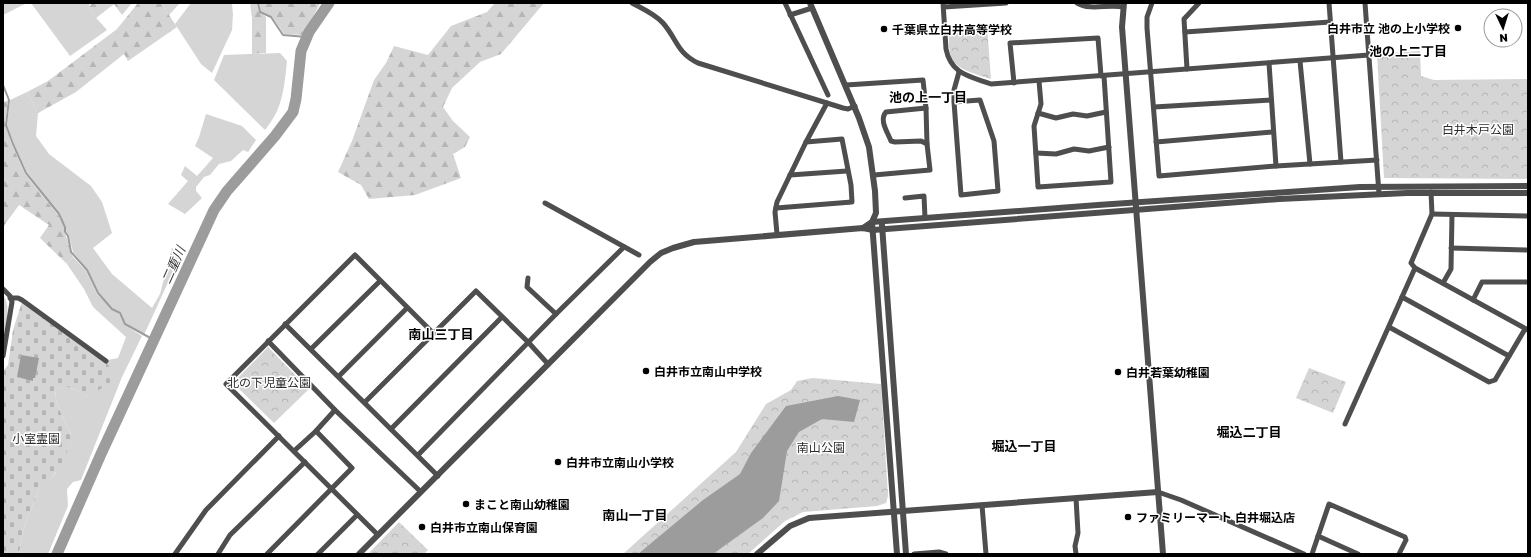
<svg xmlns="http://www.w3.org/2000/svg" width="1531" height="557" viewBox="0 0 1531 557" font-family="'Golos Text','Noto Sans JP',sans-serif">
<defs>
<pattern id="forest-firs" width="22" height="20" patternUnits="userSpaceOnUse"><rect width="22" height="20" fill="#d5d5d5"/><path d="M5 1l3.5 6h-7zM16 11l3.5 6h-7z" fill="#b5b5b5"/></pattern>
<pattern id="cemetery-stones" width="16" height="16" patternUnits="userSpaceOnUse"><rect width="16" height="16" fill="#d5d5d5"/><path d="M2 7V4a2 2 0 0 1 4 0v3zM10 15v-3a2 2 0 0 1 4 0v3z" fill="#b5b5b5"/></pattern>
<pattern id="park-crowns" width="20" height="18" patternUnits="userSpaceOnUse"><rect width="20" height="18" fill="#d5d5d5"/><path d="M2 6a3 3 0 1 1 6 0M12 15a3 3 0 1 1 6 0" fill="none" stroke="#b5b5b5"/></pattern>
</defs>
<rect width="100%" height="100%" fill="#fff"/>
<!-- grass -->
<g fill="#d5d5d5">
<polygon points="3,3 27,3 3,15"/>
<polygon points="31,3 89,3 90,11 107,30 70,56"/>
<polygon points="161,3 180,3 169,15"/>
<polygon points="191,3 232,4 233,14 232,30 212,73 201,64 175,24"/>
<path d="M280 53 287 61C284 89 283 108 265 130L214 80 224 55Z"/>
<polygon points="27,92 38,113 36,136 49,154 91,186 102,202 112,233 93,248 112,274 152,308 160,294 172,248 181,254 144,335 126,324 120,313 112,308 98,293 87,270 73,252 69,236 65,231 66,226 59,214 27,172 14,144 7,125 10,100"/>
<polygon points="206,114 242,126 256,140 248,152 243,150 231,161 219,164 210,175 204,177 196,187 196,191 202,198 185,214 168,204 188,181 181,175 185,166 197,176 213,158 195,146 199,137"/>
<path d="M73 257 86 271 97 294 111 309 119 314 125 325 142 336 122 377 81 480 73 482 67 489 68 506 48 554H19L23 530 38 492 43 485 56 473 71 442V434L60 411 56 399 55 390C63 382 78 391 86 396L111 369 107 363 108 360 118 358 126 337 93 307 84 289 67 264Z"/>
<path d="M3 295C12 305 5 330 3 343Z"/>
</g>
<!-- forest -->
<g fill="url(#forest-firs)">
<polygon points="92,3 132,3 122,15 114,4 96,18 90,11 89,7"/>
<polygon points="138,3 161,3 177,27 128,61 124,54 76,92 38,113 27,92 48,81 117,29"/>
<polygon points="250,3 257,3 259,12 266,17 266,53 252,54 252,18"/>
<polygon points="259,3 320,3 304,35 284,34 273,18 260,11"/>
<polygon points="495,3 544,3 501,54 480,62 452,88 443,107 453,121 470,137 465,147 453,154 461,178 415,195 369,199 361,185 338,172 352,141 374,80 386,63 394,46 428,55 451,26 487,12"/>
<path d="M8 100 5 123 12 145 25 174 58 215 65 227 64 232C69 240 68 249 73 257L67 264 40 238 49 225 19 205 3 227V103Z"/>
</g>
<!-- cemetery -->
<path fill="url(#cemetery-stones)" d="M22 302 107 363C123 383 100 389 85 396 78 391 64 382 55 390L56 399 60 411 71 434V442L60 468 38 492 23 530 19 554H3V371L8 365 13 330Z"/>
<!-- park -->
<g fill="url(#park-crowns)">
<path d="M987 26 991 79C979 75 959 71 952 59 948 51 949 37 949 28Z"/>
<polygon points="1420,51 1421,76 1434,80 1528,79 1528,179 1384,178 1377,54"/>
<polygon points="268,347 309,389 274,423 233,383"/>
<polygon points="1309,368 1346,382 1333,413 1296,398"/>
<polygon points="813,378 881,384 888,496 886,503 877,506 803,512 785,521 748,554 623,554 736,452 766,404 791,390 797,381"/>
<polygon points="399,522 428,550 424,554 368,554"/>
</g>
<!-- water -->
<g fill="#9c9c9c">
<polygon points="21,355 39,358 35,378 33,378 33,381 17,377"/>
<polygon points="838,396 860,400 854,422 822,419 799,432 787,451 779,501 763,518 713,554 638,554 703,500 740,474 751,453 786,406"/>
</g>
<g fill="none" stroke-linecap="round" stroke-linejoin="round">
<!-- stream -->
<g stroke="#9c9c9c" stroke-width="2">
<polyline points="258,3 260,12 271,17 283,35 307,37"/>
<polyline points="3,85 9,100 6,125 13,144 26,173 59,214 65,227 65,232 68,236 71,252 87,270 98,293 112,309 120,313 125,324 154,340"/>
</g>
<!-- river -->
<polyline stroke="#9c9c9c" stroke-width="11" points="57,554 101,454 214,210 227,191 275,136 293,112 296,99 301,51 309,32 329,3"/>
<!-- minor -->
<g stroke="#4e4e4e" stroke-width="5">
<path d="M632 3C643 9 655 14 663 23 677 39 677 53 698 63L843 108 848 109 855 106"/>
<polyline points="785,3 828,95"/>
<path d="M943 3 946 49C951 74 969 76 991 84L1369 55"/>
<path d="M1077 3C1091 11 1107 4 1123 7"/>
<polyline points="1152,3 1147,17 1147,28 1159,176 1276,166 1377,160"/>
<polyline points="1329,3 1341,162"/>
<polyline points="1365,3 1379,194"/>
<polyline points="944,7 1006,3"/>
<polyline points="790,15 812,8"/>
<polyline points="1185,32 1330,22"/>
<polyline points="1300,61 1310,164"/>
<polyline points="1269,63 1276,166"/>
<polyline points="1187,69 1184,19 1199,3"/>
<polyline points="1039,81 1041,104 1034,126 1038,187 1111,182 1104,76"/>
<polyline points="1014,83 1010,43 1098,38 1101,76"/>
<polyline points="846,85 923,80 926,108 927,144"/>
<polyline points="954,102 980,100 994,141 998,191 961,195 954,102 954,90 959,72"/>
<polyline points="1154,107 1271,100"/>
<polyline points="1038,113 1056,118 1073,114 1087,116 1106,112"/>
<polyline points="1156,142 1273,132"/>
<polyline points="1036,153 1056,154 1074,149 1089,151 1109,147"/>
<polyline points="790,175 847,171"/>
<path d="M874 175 930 170 927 144 921 141 895 142 891 141C887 131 879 120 886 112L926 108"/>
<polyline points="905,198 924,196 925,218"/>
<polyline points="545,203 639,255"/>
<polyline points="776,208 852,202 851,185 842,139 806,142"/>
<polyline points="1432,214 1528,216"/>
<polyline points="777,234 775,212 777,202 806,142 827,103"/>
<polyline points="1451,248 1528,250"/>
<polyline points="1415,268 1411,263 1432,214 1431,192"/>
<polyline points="1443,283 1451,269 1452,215"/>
<polyline points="3,289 10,296 12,302 3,356"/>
<polyline points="1402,297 1509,356"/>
<polyline points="10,298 18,298 22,300 106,361"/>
<polyline points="1473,300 1482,282 1528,282"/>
<polyline points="556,314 624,247"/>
<polyline points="285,324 438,476"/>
<polyline points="1389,327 1489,382 1495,380 1525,329"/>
<polyline points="268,341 335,410 421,492"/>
<polyline points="311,349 380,281"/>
<polyline points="339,376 407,308"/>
<polyline points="365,402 476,291 528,342 548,364"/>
<polyline points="1345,424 1415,268 1528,330"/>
<polyline points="391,429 502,317"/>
<polyline points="294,451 316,431 335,410"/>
<polyline points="418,455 556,314 527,287 528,278"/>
<polyline points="1158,492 1181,500 1304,554"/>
<polyline points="1076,498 1078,533 1075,546 1076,554"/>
<polyline points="982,505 986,554"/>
<polyline points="378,535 226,384 355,255 433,333"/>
<polyline points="1318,536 1358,554"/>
<polyline points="175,554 206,510 279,436"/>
<polyline points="218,554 230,535 305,462"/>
<polyline points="267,554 352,468 316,431"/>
<polyline points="318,554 357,515"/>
<polyline points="914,554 939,552 946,554"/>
<polyline points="1312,554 1329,504 1405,537 1406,540 1399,554"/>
</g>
<!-- tertiary -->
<g stroke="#4e4e4e" stroke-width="6">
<polyline points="810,3 859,118 869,147 875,191 876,213 872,222 897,554"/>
<polyline points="1124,3 1122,27 1163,554"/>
<polyline points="882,225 906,554"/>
<polyline points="863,228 872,222 1098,205 1360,187 1528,186"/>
<polyline points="359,554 650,262 661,253 673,248 694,242 863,228 873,230 1279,199 1407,193 1528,193"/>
<polyline points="757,554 790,526 809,518 1158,492"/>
</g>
</g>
<!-- markers -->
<g fill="#000" stroke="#fff" stroke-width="1.5">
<circle cx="1458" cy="28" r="4"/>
<circle cx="884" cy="29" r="4"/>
<circle cx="646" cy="371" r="4"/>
<circle cx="1118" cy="372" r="4"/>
<circle cx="558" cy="462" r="4"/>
<circle cx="466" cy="504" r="4"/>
<circle cx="1128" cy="517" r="4"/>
<circle cx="422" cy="527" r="4"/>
</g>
<g text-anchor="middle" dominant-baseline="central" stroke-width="3" stroke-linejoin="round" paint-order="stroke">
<!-- poi labels -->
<g font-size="12" font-weight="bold" fill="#000" stroke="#fff" text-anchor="start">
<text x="1450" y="28" text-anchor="end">白井市立 池の上小学校</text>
<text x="892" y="29">千葉県立白井高等学校</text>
<text x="654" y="371">白井市立南山中学校</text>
<text x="1126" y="372">白井若葉幼稚園</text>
<text x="566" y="462">白井市立南山小学校</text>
<text x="474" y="504">まこと南山幼稚園</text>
<text x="1136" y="517">ファミリーマート 白井堀込店</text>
<text x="430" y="527">白井市立南山保育園</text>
</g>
<!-- park labels -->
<g font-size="12" fill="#2c2c2c" stroke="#fff">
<text x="1478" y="129">白井木戸公園</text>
<text x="269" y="382">北の下児童公園</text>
<text x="36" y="438">小室霊園</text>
<text x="821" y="447">南山公園</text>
</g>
<!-- neighbourhood labels -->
<g font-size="13" font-weight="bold" fill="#000" stroke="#fff">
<text x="1408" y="51">池の上二丁目</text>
<text x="928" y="97">池の上一丁目</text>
<text x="441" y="334">南山三丁目</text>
<text x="1249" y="432">堀込二丁目</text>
<text x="1024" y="446">堀込一丁目</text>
<text x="635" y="515">南山一丁目</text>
</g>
<!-- water labels -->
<g font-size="13" font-style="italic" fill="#3d3d3d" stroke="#fff">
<text transform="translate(173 265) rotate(-66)">二重川</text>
</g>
</g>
<!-- border -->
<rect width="1531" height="557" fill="none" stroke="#000000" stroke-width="8"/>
<!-- north arrow -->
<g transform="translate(1503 28) rotate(176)"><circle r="19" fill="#ffffff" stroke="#999999"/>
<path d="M0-3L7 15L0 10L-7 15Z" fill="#000000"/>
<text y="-6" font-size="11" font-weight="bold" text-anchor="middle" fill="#000000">N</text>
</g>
</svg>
